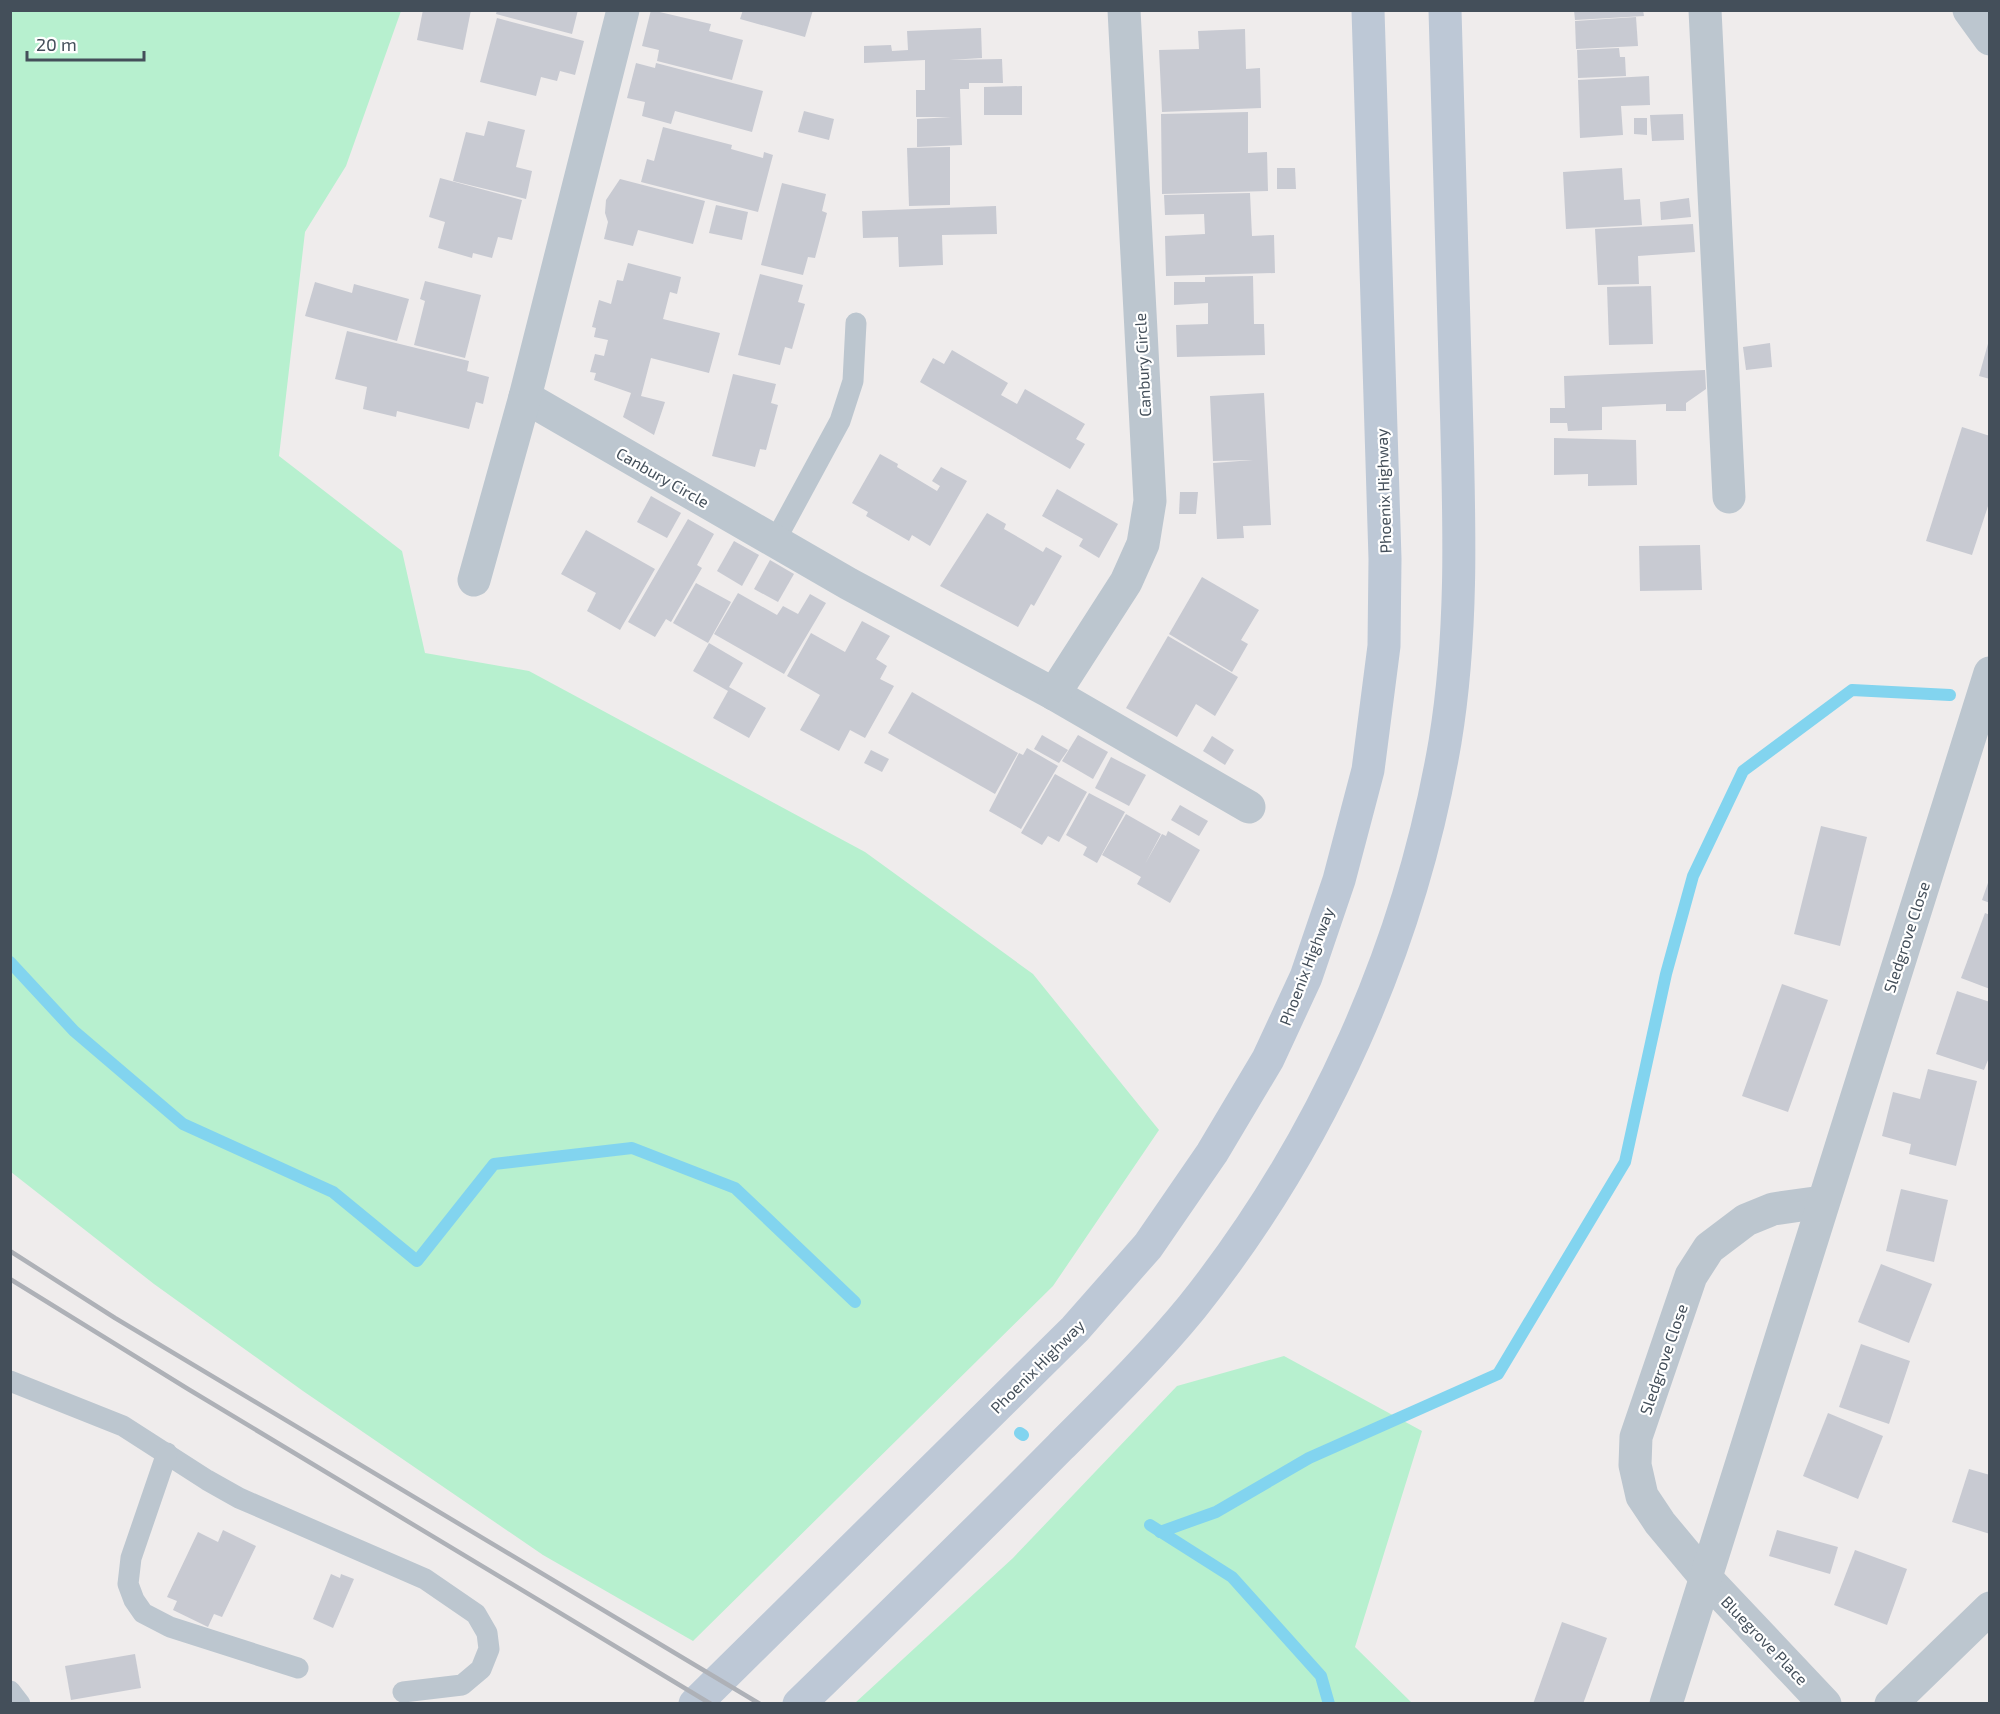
<svg xmlns="http://www.w3.org/2000/svg" width="2000" height="1714" viewBox="0 0 2000 1714" font-family="'Exo 2',sans-serif">
<rect width="100%" height="100%" fill="#efecec"/>
<!-- green -->
<g fill="#b7f0cf">
<polygon points="10,11 401,11 346,166 305,232 279,456 402,551 425,653 529,671 865,852 1033,974 1159,1130 1053,1286 693,1641 543,1555 303,1391 154,1284 11,1172"/>
<polygon points="1284,1356 1422,1431 1355,1647 1412,1703 855,1703 1013,1558 1177,1386"/>
</g>
<g fill="none" stroke-linecap="round" stroke-linejoin="round">
<!-- stream -->
<g stroke="#82d4ef" stroke-width="12">
<polyline points="10,962 74,1031 183,1124 333,1192 417,1261 494,1164 632,1148 735,1188 855,1302"/>
<polyline points="1020,1433 1023,1435"/>
<polyline points="1150,1525 1232,1577 1321,1676 1329,1704"/>
<polyline points="1160,1532 1216,1512 1309,1458 1498,1374 1625,1162 1666,974 1693,876 1743,771 1852,690 1950,695"/>
</g>
</g>
<!-- building -->
<g fill="#c8cad2">
<polygon points="423,10 471,10 463,50 417,40"/>
<polygon points="497,10 578,10 572,34 496,14"/>
<polygon points="651,10 711,24 709,31 743,40 732,80 657,61 659,50 642,46"/>
<polygon points="743,10 813,10 805,37 740,19"/>
<polygon points="1574,10 1643,10 1644,16 1575,20"/>
<polygon points="1636,17 1638,46 1576,49 1575,21"/>
<polygon points="497,18 584,41 575,75 560,71 557,81 541,77 536,96 480,82"/>
<polygon points="981,28 982,58 949,60 1002,59 1003,83 969,83 969,89 960,89 962,145 917,147 917,119 951,117 916,117 916,90 925,90 925,60 864,63 864,46 891,45 892,51 908,50 907,31"/>
<polygon points="1245,29 1246,69 1260,68 1261,108 1162,112 1159,50 1199,49 1198,31"/>
<polygon points="1619,48 1620,57 1625,57 1626,76 1578,78 1577,50"/>
<polygon points="636,63 655,68 656,63 763,91 752,132 675,111 671,124 642,116 645,102 627,98"/>
<polygon points="1649,76 1650,105 1621,106 1623,135 1580,138 1578,80"/>
<polygon points="1022,86 1022,115 984,115 984,87"/>
<polygon points="804,111 834,119 829,140 798,132"/>
<polygon points="1248,112 1248,153 1267,152 1268,191 1162,194 1161,114"/>
<polygon points="1683,114 1684,140 1652,141 1650,115"/>
<polygon points="1634,118 1647,118 1647,135 1634,134"/>
<polygon points="488,121 525,130 516,167 532,171 526,199 453,181 466,132 484,136"/>
<polygon points="663,127 732,145 731,149 763,158 764,152 773,155 758,212 641,182 647,159 654,161"/>
<polygon points="950,147 950,205 909,206 907,148"/>
<polygon points="1277,168 1295,168 1296,189 1277,189"/>
<polygon points="1622,168 1624,200 1640,199 1642,225 1566,229 1563,172"/>
<polygon points="440,178 522,200 512,240 498,237 492,258 473,253 472,258 438,248 445,222 429,217"/>
<polygon points="620,179 705,201 693,244 638,230 633,246 604,239 608,222 605,213 606,200"/>
<polygon points="782,183 826,194 822,211 827,213 815,258 808,257 803,275 761,265"/>
<polygon points="1250,193 1252,236 1274,235 1275,273 1166,276 1165,236 1205,234 1204,214 1165,215 1164,195"/>
<polygon points="1689,198 1691,217 1661,220 1660,202"/>
<polygon points="716,205 748,212 742,240 709,233"/>
<polygon points="996,206 997,234 942,235 943,265 899,267 898,237 863,238 862,211"/>
<polygon points="1693,224 1695,252 1638,256 1639,284 1598,285 1595,229"/>
<polygon points="628,263 681,277 677,294 670,292 663,319 720,333 709,373 651,358 641,396 665,402 654,435 623,417 631,393 594,380 596,373 590,372 595,354 604,356 608,340 594,337 596,328 592,327 599,300 611,304 617,280 623,281"/>
<polygon points="760,274 803,285 798,302 805,304 792,349 785,347 780,365 738,355"/>
<polygon points="1253,276 1254,324 1264,324 1265,355 1177,357 1176,325 1208,324 1208,303 1174,305 1174,282 1205,282 1205,277"/>
<polygon points="425,281 481,295 465,358 414,345 425,301 420,299"/>
<polygon points="315,282 352,293 354,284 409,299 397,341 305,316"/>
<polygon points="1651,286 1653,344 1609,345 1607,287"/>
<polygon points="347,331 469,361 467,371 489,377 483,404 476,402 469,429 397,411 396,417 363,409 367,387 335,379"/>
<polygon points="1989,340 1990,340 1990,379 1979,376"/>
<polygon points="1770,343 1772,367 1746,370 1743,347"/>
<polygon points="952,350 1008,383 1001,395 1017,404 1025,389 1085,424 1076,439 1085,444 1070,469 920,382 933,358 944,364"/>
<polygon points="1705,370 1706,389 1686,403 1686,411 1666,411 1666,404 1602,407 1602,430 1568,431 1567,423 1550,423 1550,408 1565,408 1564,376"/>
<polygon points="733,374 776,384 771,403 778,405 766,450 760,449 755,467 712,456"/>
<polygon points="1264,393 1271,525 1243,526 1244,538 1217,539 1213,463 1253,460 1213,461 1210,396"/>
<polygon points="1962,427 1990,436 1990,500 1972,555 1926,541"/>
<polygon points="1554,438 1636,440 1637,485 1588,486 1588,474 1554,475"/>
<polygon points="880,454 898,464 897,467 937,491 940,486 932,481 941,467 967,481 930,546 912,535 909,541 866,516 868,512 852,503"/>
<polygon points="1057,489 1118,524 1099,558 1079,546 1083,539 1042,516"/>
<polygon points="1180,492 1198,492 1196,514 1179,514"/>
<polygon points="651,496 681,513 667,538 637,522"/>
<polygon points="987,513 1006,524 1004,529 1023,540 1043,552 1046,547 1062,556 1034,606 1031,604 1018,627 940,586"/>
<polygon points="688,519 714,534 697,565 702,568 671,622 666,619 655,637 628,622"/>
<polygon points="586,530 655,569 620,630 587,611 596,593 561,574"/>
<polygon points="734,541 759,555 742,586 717,571"/>
<polygon points="1700,545 1702,590 1640,591 1639,546"/>
<polygon points="770,560 794,574 778,602 754,589"/>
<polygon points="1202,577 1259,610 1241,640 1248,644 1232,672 1169,634"/>
<polygon points="696,583 731,602 708,643 673,623"/>
<polygon points="738,593 777,615 783,606 798,614 810,594 826,603 784,674 714,634"/>
<polygon points="862,621 890,636 876,659 887,666 880,679 894,686 865,738 850,730 839,751 800,730 820,695 787,676 811,633 845,652"/>
<polygon points="1168,636 1238,677 1215,716 1196,704 1177,737 1126,708"/>
<polygon points="709,643 743,663 729,687 766,708 749,738 713,718 728,691 693,671"/>
<polygon points="912,692 1018,753 995,794 888,733"/>
<polygon points="1042,735 1068,750 1059,763 1034,749"/>
<polygon points="1078,735 1108,752 1093,779 1062,761"/>
<polygon points="1212,736 1234,750 1225,765 1203,751"/>
<polygon points="1027,748 1058,766 1021,829 989,811 1019,753 1023,755"/>
<polygon points="871,750 889,759 882,772 864,763"/>
<polygon points="1111,757 1146,775 1129,806 1095,788"/>
<polygon points="1055,774 1087,792 1059,842 1048,836 1042,845 1021,833"/>
<polygon points="1089,793 1125,812 1097,863 1083,855 1087,847 1066,835"/>
<polygon points="1180,805 1208,821 1199,836 1171,820"/>
<polygon points="1126,814 1161,834 1145,864 1162,834 1166,836 1168,831 1200,850 1170,903 1137,884 1141,877 1102,855"/>
<polygon points="1821,826 1867,837 1840,946 1794,934"/>
<polygon points="1989,880 1990,880 1990,903 1982,900"/>
<polygon points="1985,913 1990,915 1990,989 1961,978"/>
<polygon points="1782,984 1828,1000 1788,1112 1742,1096"/>
<polygon points="1957,991 1990,1002 1990,1055 1984,1070 1936,1054"/>
<polygon points="1928,1069 1977,1081 1956,1166 1909,1154 1911,1144 1882,1136 1893,1092 1920,1099"/>
<polygon points="1901,1189 1948,1200 1934,1262 1886,1251"/>
<polygon points="1881,1264 1932,1284 1909,1343 1858,1322"/>
<polygon points="1861,1344 1910,1361 1889,1424 1839,1407"/>
<polygon points="1828,1413 1883,1436 1858,1499 1803,1476"/>
<polygon points="1969,1469 1990,1475 1990,1534 1952,1522"/>
<polygon points="223,1530 256,1546 222,1617 214,1614 208,1627 173,1610 177,1601 167,1597 198,1532 218,1542"/>
<polygon points="1777,1530 1838,1547 1830,1574 1769,1556"/>
<polygon points="1855,1550 1907,1569 1887,1625 1834,1605"/>
<polygon points="331,1574 340,1578 341,1574 354,1579 333,1628 313,1619"/>
<polygon points="1562,1622 1607,1638 1583,1704 1533,1704"/>
<polygon points="135,1654 141,1688 71,1700 65,1666"/>
</g>
<g fill="none" stroke-linecap="round" stroke-linejoin="round">
<!-- lane -->
<g stroke="#bcc6cf" stroke-width="21">
<polyline points="775,541 840,421 853,381 856,323"/>
<polyline points="10,1381 123,1426 207,1480 239,1498 425,1579 476,1614 487,1633 489,1649 481,1669 462,1685 403,1692"/>
<polyline points="167,1453 131,1558 128,1584 134,1600 143,1613 170,1627 298,1668"/>
<polyline points="10,1691 20,1704"/>
</g>
<!-- street -->
<g stroke="#bcc6cf" stroke-width="33">
<polyline points="1705,10 1729,497"/>
<polyline points="1969,10 1990,39"/>
<polyline points="525,397 849,584 1054,694 1249,807"/>
<polyline points="474,580 525,397 623,10"/>
<polyline points="1054,694 1126,582 1143,544 1150,501 1124,10"/>
<polyline points="1822,1202 1773,1209 1746,1220 1709,1248 1691,1276 1636,1437 1635,1465 1642,1496 1660,1523 1705,1577 1825,1704"/>
<polyline points="1666,1704 1990,673"/>
<polyline points="1891,1704 1990,1608"/>
</g>
<!-- secondary -->
<g stroke="#bdc8d6" stroke-width="33">
<polyline points="695,1704 1075,1329 1148,1246 1212,1153 1268,1059 1306,977 1339,880 1368,770 1384,646 1385,559 1368,10"/>
<path d="M799 1704C887 1619 974 1534 1060 1447 1105 1402 1152 1356 1192 1307 1322 1144 1410 947 1445 742 1464 627 1459 511 1456 396 1452 267 1449 139 1445 10"/>
</g>
<!-- rail -->
<g stroke="#aeb1b7" stroke-width="4.5">
<polyline points="10,1251 115,1318 760,1704"/>
<polyline points="10,1279 188,1389 711,1704"/>
</g>
</g>
<g text-anchor="middle" dominant-baseline="central" stroke-width="4.5" stroke-linejoin="round" paint-order="stroke">
<!-- street labels -->
<g font-size="16" fill="#444f5a" stroke="#fff">
<text transform="translate(1142 365) rotate(-93)">Canbury Circle</text>
<text transform="translate(663 477) rotate(30)">Canbury Circle</text>
<text transform="translate(1383 491) rotate(-92)">Phoenix Highway</text>
<text transform="translate(1906 937) rotate(-72)">Sledgrove Close</text>
<text transform="translate(1306 966) rotate(-69)">Phoenix Highway</text>
<text transform="translate(1663 1359) rotate(-71)">Sledgrove Close</text>
<text transform="translate(1037 1366) rotate(-45)">Phoenix Highway</text>
<text transform="translate(1765 1640) rotate(46)">Bluegrove Place</text>
</g>
</g>
<!-- border -->
<rect width="2000" height="1714" fill="none" stroke="#444f5a" stroke-width="24"/>
<!-- scale -->
<path d="M27 51v9h117v-9" fill="none" stroke="#444f5a" stroke-width="3"/>
<text x="36" y="51" font-size="18" fill="#444f5a" stroke="#ffffff" stroke-width="4.5" paint-order="stroke">20 m</text>
</svg>
